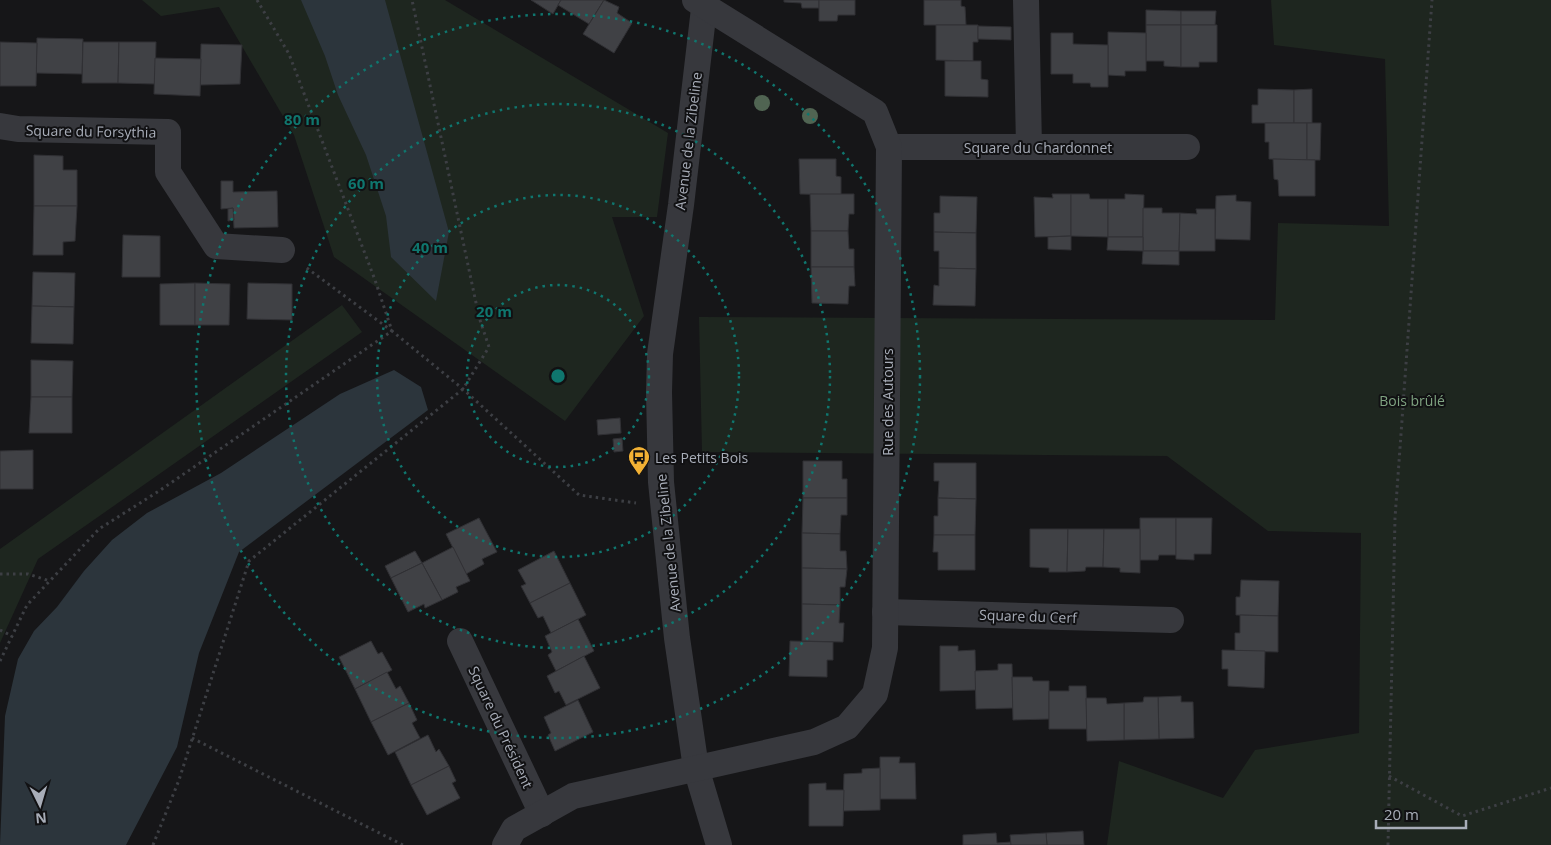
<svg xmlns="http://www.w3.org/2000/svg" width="1551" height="845" viewBox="0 0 1551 845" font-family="'Open Sans',sans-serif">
<rect width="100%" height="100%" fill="#161618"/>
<!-- green -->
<g fill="#1e261f">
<polygon points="142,0 445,0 668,133 657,217 612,217 644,316 565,421 334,257 294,135 219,7 161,16"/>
<polygon points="1271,0 1551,0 1551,845 1107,845 1119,761 1223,798 1255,750 1359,733 1361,533 1268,531 1167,456 702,452 699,317 1275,320 1278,223 1389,226 1385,59 1274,45"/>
<polygon points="342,305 362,332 38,559 0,643 0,549"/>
</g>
<!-- water -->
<g fill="#2c353c">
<polygon points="301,0 385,0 449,232 436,301 391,257 386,216 366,155 338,95 325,56"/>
<polygon points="394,370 421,387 428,410 239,552 199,653 177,747 126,845 0,845 5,716 18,659 34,631 57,607 84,571 112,540 147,513 221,473 340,394"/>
</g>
<!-- building -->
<g fill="#404145" stroke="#303034">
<polygon points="531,0 561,0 553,14"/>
<polygon points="561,0 604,0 589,24 558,5"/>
<polygon points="604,0 619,7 617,13 632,23 614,53 583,34"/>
<polygon points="784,0 819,0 819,8 802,8 801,3 784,2"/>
<polygon points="819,0 855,0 855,15 838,15 837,21 819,21"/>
<polygon points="924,0 961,0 961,6 965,7 966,25 924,25"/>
<polygon points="1146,10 1181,11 1181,25 1146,25"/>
<polygon points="1181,11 1216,11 1215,25 1181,25"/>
<polygon points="936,25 978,25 978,42 973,42 973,61 936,60"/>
<polygon points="1146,25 1181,25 1181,67 1164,66 1164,61 1146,61"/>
<polygon points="1181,25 1217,25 1217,62 1199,62 1199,67 1181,67"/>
<polygon points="978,26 1011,27 1011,40 978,39"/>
<polygon points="1108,32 1146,33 1146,71 1125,71 1125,76 1108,75"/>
<polygon points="1051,33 1073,33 1073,44 1108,45 1108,87 1091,87 1090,83 1073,83 1073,74 1051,74"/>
<polygon points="37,38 83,39 82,74 36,73"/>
<polygon points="0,42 37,43 36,86 0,86"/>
<polygon points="83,42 119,42 118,83 82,83"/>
<polygon points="119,42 156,42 155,84 118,83"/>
<polygon points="201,44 242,45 240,84 200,85"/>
<polygon points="155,58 201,59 200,96 154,94"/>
<polygon points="945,61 981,61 981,79 988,80 988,97 945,96"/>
<polygon points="1258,89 1294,90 1294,123 1252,123 1252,105 1258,105"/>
<polygon points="1312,89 1312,123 1294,123 1294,90"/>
<polygon points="1265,123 1307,123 1307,160 1269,159 1269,142 1265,142"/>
<polygon points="1307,123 1321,123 1320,160 1307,160"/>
<polygon points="34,155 63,156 63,170 77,170 77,206 34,206"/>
<polygon points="799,159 836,159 836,176 841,177 841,195 800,194"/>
<polygon points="1273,159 1315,160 1315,196 1279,196 1278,180 1274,179"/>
<polygon points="221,181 233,181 233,192 277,191 278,227 234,228 233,208 221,209"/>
<polygon points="810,194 854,194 854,214 849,214 848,231 811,231"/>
<polygon points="1052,194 1071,194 1071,236 1035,237 1034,197 1053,198"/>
<polygon points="1071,194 1089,194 1090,199 1108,199 1108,237 1071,236"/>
<polygon points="1125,194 1144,195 1143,237 1108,237 1108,199 1125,199"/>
<polygon points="1236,195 1236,201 1251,202 1250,240 1215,239 1216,196"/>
<polygon points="940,196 977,197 976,233 934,232 934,213 940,213"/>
<polygon points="34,206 77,206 75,241 63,242 63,255 33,255"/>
<polygon points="233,208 234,220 228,221 228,209"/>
<polygon points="1143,208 1162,208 1162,213 1180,213 1179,251 1143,251"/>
<polygon points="1196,209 1215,209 1215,251 1179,251 1180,213 1197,214"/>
<polygon points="811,231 848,231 849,249 854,249 854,267 811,267"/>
<polygon points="934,232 976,233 976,269 939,268 939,251 934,251"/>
<polygon points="123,235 160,236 160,277 122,277"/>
<polygon points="1071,236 1071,250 1048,249 1048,237"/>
<polygon points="1108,237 1143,237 1143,251 1107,250"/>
<polygon points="1143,251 1179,251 1179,265 1142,264"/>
<polygon points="811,267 854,267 855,286 849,286 848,304 812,303"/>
<polygon points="939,268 976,269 975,306 933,305 934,285 939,286"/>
<polygon points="33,272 75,273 74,307 32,306"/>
<polygon points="195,283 195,325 160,325 160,284"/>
<polygon points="195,283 230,284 229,325 195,325"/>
<polygon points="248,283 292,284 292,320 247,319"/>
<polygon points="32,306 74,307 73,344 31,343"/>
<polygon points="31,360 73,361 72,397 31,397"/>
<polygon points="31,397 72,397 72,433 29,433"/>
<polygon points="620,418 621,433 598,435 597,420"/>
<polygon points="622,438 623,451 614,452 613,439"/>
<polygon points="33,450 33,489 0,489 0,451"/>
<polygon points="803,461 842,461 842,479 847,479 847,498 803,498"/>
<polygon points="934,463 976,463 976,499 938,498 939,481 934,481"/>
<polygon points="803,498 847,498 847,515 841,515 840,534 802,533"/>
<polygon points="938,498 976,499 975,535 934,535 934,516 938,516"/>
<polygon points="479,518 497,552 482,559 484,564 466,574 446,534"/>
<polygon points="1140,518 1176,518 1176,555 1159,555 1158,560 1140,560"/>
<polygon points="1176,518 1212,518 1211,554 1194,554 1194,560 1176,559"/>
<polygon points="1030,529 1068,529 1067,572 1049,572 1049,568 1030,567"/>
<polygon points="1068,529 1104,529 1103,567 1086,567 1085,571 1067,572"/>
<polygon points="1104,529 1140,529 1140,573 1120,572 1120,568 1103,567"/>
<polygon points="802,533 840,534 840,551 846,551 847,569 802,568"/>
<polygon points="934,535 975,535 975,570 938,570 938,552 933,552"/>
<polygon points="453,547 470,581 456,587 458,592 442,600 422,563"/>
<polygon points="415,551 422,563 391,578 385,566"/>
<polygon points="554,551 570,583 530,603 521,586 526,584 518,570"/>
<polygon points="422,563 442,600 425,608 424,604 408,612 391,578"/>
<polygon points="802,568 847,569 845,587 840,587 840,605 802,604"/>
<polygon points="1241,580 1279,581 1278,616 1236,615 1236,597 1240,597"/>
<polygon points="570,583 586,615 551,633 543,616 538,618 530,603"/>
<polygon points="802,604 840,605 839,623 844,623 843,642 802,641"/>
<polygon points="1240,615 1278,616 1278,652 1235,651 1235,633 1240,633"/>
<polygon points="578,619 594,651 556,671 548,655 552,652 545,636"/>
<polygon points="371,641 378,654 382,652 392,670 355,689 339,657"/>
<polygon points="790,641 833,642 833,660 827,660 827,677 789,676"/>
<polygon points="940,646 958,646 958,651 975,650 976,690 940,691"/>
<polygon points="1222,650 1265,651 1264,688 1228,686 1228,669 1222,669"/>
<polygon points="584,656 600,688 566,705 559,691 555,693 547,676"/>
<polygon points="998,664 1012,664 1013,708 976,709 975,671 998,670"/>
<polygon points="387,672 396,689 400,686 409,703 371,722 355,689"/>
<polygon points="1012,677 1032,677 1033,681 1049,681 1049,719 1013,720"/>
<polygon points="1069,686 1086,686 1087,729 1049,729 1049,691 1069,691"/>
<polygon points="1181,696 1181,702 1193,702 1194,738 1159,739 1158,697"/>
<polygon points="1144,697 1158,697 1159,739 1124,740 1124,703 1143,702"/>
<polygon points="1086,698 1106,698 1107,704 1124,703 1124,740 1087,741"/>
<polygon points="578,700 593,732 555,751 548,735 551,733 544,717"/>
<polygon points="409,703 417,720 412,723 420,738 388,755 371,722"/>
<polygon points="428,735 436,752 439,749 449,766 411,785 395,752"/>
<polygon points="880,757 900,757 899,763 915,763 916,799 880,799"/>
<polygon points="449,766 456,781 452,783 460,798 427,815 411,785"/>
<polygon points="880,768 880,810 843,811 844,774 862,773 862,769"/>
<polygon points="826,783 826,790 844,790 843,826 809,826 809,784"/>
<polygon points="1083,831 1084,845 1047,845 1046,833"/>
<polygon points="996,833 997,843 1011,842 1011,845 963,845 963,835"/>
<polygon points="1046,833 1047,845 1011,845 1010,835"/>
</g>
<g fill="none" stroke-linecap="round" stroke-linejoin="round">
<!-- path -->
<g stroke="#3d3f44" stroke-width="3" stroke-dasharray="2.5 4" stroke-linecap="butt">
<polyline points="257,0 289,54 375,280 392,331 463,389 579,495 636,503"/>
<polyline points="0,574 28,574 50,581"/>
<polyline points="0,630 12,636"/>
<polyline points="0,661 27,605 99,529 159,491 392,331 304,266"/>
<polyline points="192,738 403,845"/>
<polyline points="1389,776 1462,816 1551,788"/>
<polyline points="153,845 179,780 249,561 463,389 489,347 479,317 412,0"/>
<polyline points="1388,845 1395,518 1432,0"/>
</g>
<!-- street -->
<g stroke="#37383d" stroke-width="26">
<polyline points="705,0 681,205 660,354 659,392 661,482 677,638 696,768 719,845"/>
<polyline points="1026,0 1029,147"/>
<polyline points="0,126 18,129 168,132 168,172 216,246 282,250"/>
<polyline points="889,147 1187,147"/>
<polyline points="885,612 1171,620"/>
<polyline points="460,641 542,814"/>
<polyline points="505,845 514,829 573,796 814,742 847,727 875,694 885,648 889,147 875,112 695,0"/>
</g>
</g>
<!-- trees -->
<g fill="#506452">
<circle cx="762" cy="103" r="8"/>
<circle cx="810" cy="116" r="8"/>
</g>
<!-- distance rings -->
<g fill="none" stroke="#0f766e" stroke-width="2.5" stroke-dasharray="2.5 5">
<circle cx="558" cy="376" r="91"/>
<circle cx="558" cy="376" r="181"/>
<circle cx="558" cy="376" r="272"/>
<circle cx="558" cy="376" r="362"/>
</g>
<!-- icons -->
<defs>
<g id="bus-pin" transform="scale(1.125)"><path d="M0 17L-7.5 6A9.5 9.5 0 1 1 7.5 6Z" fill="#f2b134" stroke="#111113"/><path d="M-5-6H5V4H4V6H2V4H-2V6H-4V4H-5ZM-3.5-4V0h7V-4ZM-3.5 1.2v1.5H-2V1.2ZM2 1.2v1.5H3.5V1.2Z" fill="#111"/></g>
</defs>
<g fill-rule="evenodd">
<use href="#bus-pin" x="639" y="457"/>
</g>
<g text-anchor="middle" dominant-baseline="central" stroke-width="4" stroke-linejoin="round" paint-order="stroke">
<!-- street labels -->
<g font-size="14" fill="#a8adb8" stroke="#111113">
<text transform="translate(91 131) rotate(1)">Square du Forsythia</text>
<text transform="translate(688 141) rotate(-83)">Avenue de la Zibeline</text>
<text x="1038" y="147">Square du Chardonnet</text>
<text transform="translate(887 402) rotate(-90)">Rue des Autours</text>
<text transform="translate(668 543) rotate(-96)">Avenue de la Zibeline</text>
<text transform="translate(1028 616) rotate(2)">Square du Cerf</text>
<text transform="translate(501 727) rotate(65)">Square du Président</text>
</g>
<!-- park labels -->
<g font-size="14" fill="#7fa381" stroke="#111113">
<text x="1412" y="400">Bois brûlé</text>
</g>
<!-- poi labels -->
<g font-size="14" fill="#a8adb8" stroke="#111113" text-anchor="start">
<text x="655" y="457">Les Petits Bois</text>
</g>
</g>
<circle cx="558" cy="376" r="8" fill="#0f766e" stroke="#111113" stroke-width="2.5"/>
<g font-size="15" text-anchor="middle" font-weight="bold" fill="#0f766e" stroke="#111113" stroke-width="4" stroke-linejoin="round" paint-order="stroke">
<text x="302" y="125">80 m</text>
<text x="366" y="189">60 m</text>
<text x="430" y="253">40 m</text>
<text x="494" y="317">20 m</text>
</g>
<!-- north arrow -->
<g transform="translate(40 805) rotate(175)" stroke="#111113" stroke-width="4" paint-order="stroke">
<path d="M0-4L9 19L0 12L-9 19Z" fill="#a8adb8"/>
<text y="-8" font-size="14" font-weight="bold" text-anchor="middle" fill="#a8adb8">N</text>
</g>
<!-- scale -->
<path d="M1376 820v8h90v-8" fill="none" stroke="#a8adb8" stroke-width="2.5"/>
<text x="1384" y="820" font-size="15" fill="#a8adb8" stroke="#111113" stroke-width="4" paint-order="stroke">20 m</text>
</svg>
